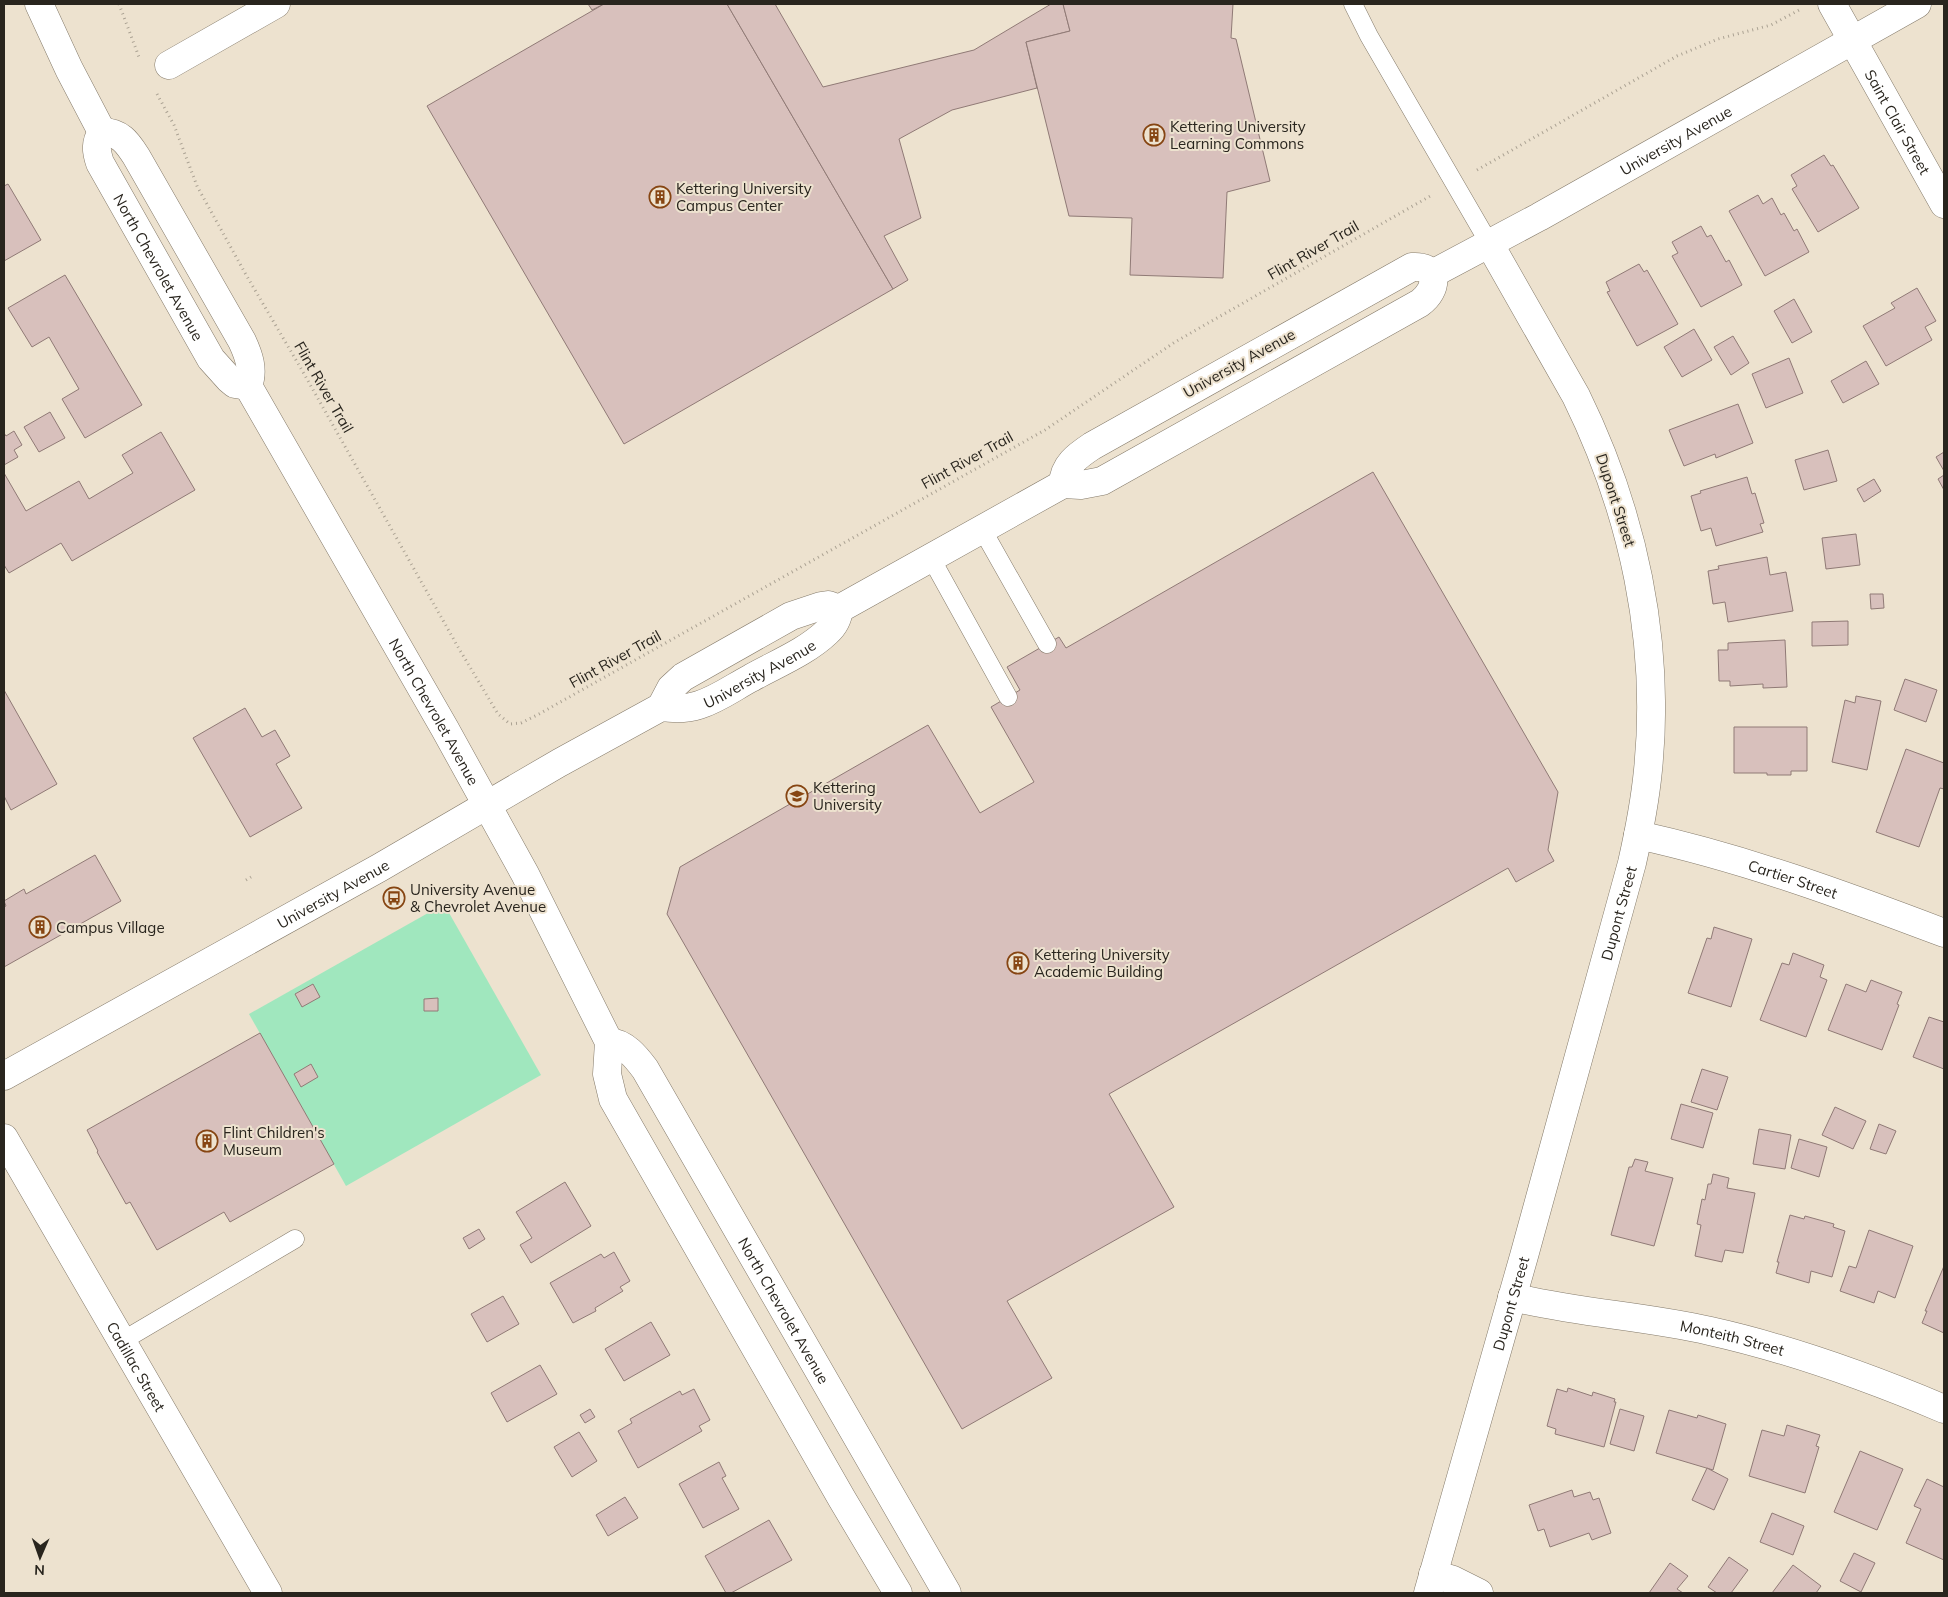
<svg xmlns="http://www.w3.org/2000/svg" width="1948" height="1597" viewBox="0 0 1948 1597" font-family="Mulish,sans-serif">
<rect width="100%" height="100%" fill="#ede2cf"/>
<!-- green -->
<polygon fill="#a0e7be" points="444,904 541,1075 346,1186 249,1014"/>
<!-- building -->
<g fill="#d8c0bc" stroke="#907a76">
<polygon points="588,4 604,4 592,10"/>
<polygon points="604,4 727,4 893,289 624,444 427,106"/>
<polygon points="727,4 775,4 823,87 974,50 1051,4 1063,4 1070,31 1026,42 1037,88 952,110 899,139 921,218 884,236 908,280 893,289"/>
<polygon points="1063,4 1233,4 1231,38 1236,39 1270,181 1227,192 1223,278 1130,275 1132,218 1069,216 1026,42 1070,31"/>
<polygon points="1824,155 1831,166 1833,165 1859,208 1818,232 1792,189 1797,186 1791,175"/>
<polygon points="8,184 41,240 4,261 4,186"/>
<polygon points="1758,195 1763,204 1772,198 1781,215 1784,213 1794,231 1797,229 1809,252 1765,276 1729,211"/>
<polygon points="1701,226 1707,237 1711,235 1726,262 1729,260 1742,285 1701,307 1672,256 1678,253 1672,242"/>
<polygon points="1639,264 1644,272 1647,270 1678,324 1637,346 1607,292 1610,291 1606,282"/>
<polygon points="65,275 142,405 85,438 62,399 79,389 49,337 32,347 8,308"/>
<polygon points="1917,288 1936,321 1925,327 1932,340 1886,366 1863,326 1895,308 1891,303"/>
<polygon points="1794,299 1812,332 1792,343 1774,311"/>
<polygon points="1694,329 1712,360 1682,377 1664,347"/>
<polygon points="1733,336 1749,363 1731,375 1714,347"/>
<polygon points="1789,358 1803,393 1766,408 1752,374"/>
<polygon points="1866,361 1879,384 1843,403 1831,381"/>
<polygon points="1738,404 1753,443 1716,458 1715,454 1684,466 1669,430"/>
<polygon points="50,412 65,438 39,452 24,427"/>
<polygon points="14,431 22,445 14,450 18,457 4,465 4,433 6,436"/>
<polygon points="161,432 195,490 72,561 61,543 9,573 4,565 4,473 26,511 79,481 89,499 133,473 122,455"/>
<polygon points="1828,450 1837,481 1804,490 1795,460"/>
<polygon points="1944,452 1944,471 1936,457"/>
<polygon points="1373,472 1558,792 1548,850 1554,861 1516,882 1508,868 1109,1094 1174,1207 1007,1301 1052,1378 962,1429 667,914 680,867 928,725 980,813 1034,782 991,707 1020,690 1007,667 1059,637 1066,648"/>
<polygon points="1944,475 1944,490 1938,479"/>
<polygon points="1747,477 1752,494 1755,493 1764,523 1760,524 1763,532 1716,546 1711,528 1701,531 1691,496 1701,493 1700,491"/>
<polygon points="1874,479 1881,491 1864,502 1857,489"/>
<polygon points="1856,534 1860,565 1826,569 1822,538"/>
<polygon points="1767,557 1770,575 1786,572 1793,611 1728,622 1725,602 1713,604 1708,571 1719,569 1718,566"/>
<polygon points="1870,594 1883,594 1884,608 1871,609"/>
<polygon points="1848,621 1848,645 1812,646 1812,622"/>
<polygon points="1785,640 1787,687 1763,688 1763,684 1730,686 1730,681 1719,681 1718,650 1728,650 1728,643"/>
<polygon points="1905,679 1937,690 1926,722 1894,710"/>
<polygon points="4,690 57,784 11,810 4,796"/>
<polygon points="1856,696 1881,701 1867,770 1832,762 1845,700 1855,703"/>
<polygon points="245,708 262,737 275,730 290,756 276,764 302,808 250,837 193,738"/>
<polygon points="1734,727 1807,727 1807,771 1791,771 1791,775 1767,775 1767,773 1734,773"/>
<polygon points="1906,749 1944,763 1944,789 1940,788 1919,847 1876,832"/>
<polygon points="95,855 121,901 4,967 4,907 6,906 4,901 24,889 26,894"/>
<polygon points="1714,927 1752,939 1731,1007 1688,993 1707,938 1711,939"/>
<polygon points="1793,953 1824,965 1820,977 1827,980 1806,1037 1760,1020 1782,963 1789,965"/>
<polygon points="1871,980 1902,992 1897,1004 1899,1005 1882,1050 1828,1030 1846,984 1866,992"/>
<polygon points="313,984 320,997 302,1007 295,994"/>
<polygon points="438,998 438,1011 424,1011 424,999"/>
<polygon points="1929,1017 1944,1022 1944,1069 1913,1057"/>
<polygon points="260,1033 334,1164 230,1222 224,1212 157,1250 130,1202 126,1204 97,1152 98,1151 87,1130"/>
<polygon points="311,1064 318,1077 301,1087 294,1074"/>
<polygon points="1702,1069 1728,1077 1717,1110 1691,1102"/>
<polygon points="1681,1104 1713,1113 1703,1148 1671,1139"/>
<polygon points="1835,1107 1866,1121 1853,1149 1822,1135"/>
<polygon points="1879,1124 1896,1131 1886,1154 1870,1149"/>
<polygon points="1759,1129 1791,1135 1785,1169 1753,1164"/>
<polygon points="1799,1139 1827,1147 1819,1177 1791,1168"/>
<polygon points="1635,1159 1648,1162 1645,1171 1673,1178 1654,1246 1611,1235 1629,1167 1632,1167"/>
<polygon points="1713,1174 1729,1178 1727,1188 1755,1193 1743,1253 1725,1250 1722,1262 1695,1256 1701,1225 1697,1224 1702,1199 1705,1200 1708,1184 1711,1184"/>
<polygon points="565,1182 591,1226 531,1263 520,1245 532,1238 516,1212"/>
<polygon points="1790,1215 1804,1219 1805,1216 1834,1224 1833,1227 1845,1231 1832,1277 1811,1271 1809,1283 1776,1273 1779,1262 1777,1262"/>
<polygon points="479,1229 485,1239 469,1249 463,1238"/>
<polygon points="1869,1230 1913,1246 1895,1298 1878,1291 1874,1303 1840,1291 1849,1266 1856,1268"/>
<polygon points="614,1252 630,1281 620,1287 623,1291 595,1308 596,1311 573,1323 550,1283 601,1254 604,1258"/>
<polygon points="1944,1266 1944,1333 1922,1323 1927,1311 1925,1311"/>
<polygon points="503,1296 519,1324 487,1342 471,1314"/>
<polygon points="651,1322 670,1355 624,1381 605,1349"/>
<polygon points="540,1365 557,1394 507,1422 491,1393"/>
<polygon points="1568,1388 1592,1396 1593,1392 1615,1399 1614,1402 1616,1402 1604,1447 1555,1434 1556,1429 1547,1426 1557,1389 1567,1392"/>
<polygon points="694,1389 710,1420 699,1426 702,1431 638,1468 618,1431 632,1423 630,1419 680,1391 682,1395"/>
<polygon points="590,1409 595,1417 585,1423 580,1415"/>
<polygon points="1620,1409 1644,1416 1634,1451 1610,1444"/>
<polygon points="1669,1410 1697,1418 1698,1415 1726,1424 1713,1470 1656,1453"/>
<polygon points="1787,1425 1820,1435 1816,1446 1819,1447 1805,1493 1749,1476 1762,1430 1784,1436"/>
<polygon points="579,1432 597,1461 572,1477 554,1447"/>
<polygon points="1860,1451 1903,1469 1877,1530 1834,1512"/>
<polygon points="719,1462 726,1476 722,1478 739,1509 703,1528 679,1484"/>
<polygon points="1707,1468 1728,1479 1714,1510 1692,1500"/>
<polygon points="1927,1479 1944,1487 1944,1560 1906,1543 1921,1509 1914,1506"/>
<polygon points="1572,1490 1574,1497 1590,1492 1593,1500 1599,1498 1611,1533 1592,1540 1589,1533 1550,1547 1544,1529 1538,1531 1529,1505"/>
<polygon points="625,1497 638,1518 608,1536 596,1515"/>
<polygon points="1772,1513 1804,1526 1793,1555 1760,1542"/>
<polygon points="769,1520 792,1560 731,1593 726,1593 705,1556"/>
<polygon points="1854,1553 1875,1563 1861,1592 1840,1581"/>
<polygon points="1729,1557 1748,1570 1731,1593 1717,1593 1708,1587"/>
<polygon points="1670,1563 1688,1576 1677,1589 1683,1593 1649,1593"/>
<polygon points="1793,1565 1821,1586 1816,1593 1772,1593"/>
</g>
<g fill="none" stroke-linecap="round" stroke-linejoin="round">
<!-- service casing -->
<g stroke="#847a6a" stroke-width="19">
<g id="service">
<polyline points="1353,4 1369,36 1489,243"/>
<polyline points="982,529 1047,644"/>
<polyline points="931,558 1008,697"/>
<polyline points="122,1341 295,1239"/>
</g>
</g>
<!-- minor casing -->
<g stroke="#847a6a" stroke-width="29">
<g id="minor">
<path id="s1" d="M1832 4 1944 204"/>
<polyline points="169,65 276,4"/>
<path id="s2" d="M1638 835C1743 858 1844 895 1944 933"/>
<path id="s3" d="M4 1138 268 1593"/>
<path id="s4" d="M1512 1297C1577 1313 1645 1316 1710 1331 1791 1349 1868 1377 1944 1409"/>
<polyline points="1433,1574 1453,1580 1479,1593"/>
</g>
</g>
<!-- tertiary casing -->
<g stroke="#847a6a" stroke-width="29">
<g id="tertiary">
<polyline points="39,4 69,69 102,132"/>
<path id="s5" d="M102 132C120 132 127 142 136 156L242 341C249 356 254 370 248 386L445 729 525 874 609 1042 607 1074 613 1099 842 1499 898 1593"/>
<path id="s6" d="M102 132C95 143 96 151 100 163L211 359 229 379 235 384 248 386"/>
<path d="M1412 267C1440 265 1438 290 1420 303L1102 481 1081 485 1063 484C1064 465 1077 456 1092 446Z"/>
<path id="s7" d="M1432 274 1539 217 1917 4"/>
<polyline points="661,707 671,688 683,677 791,616 821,606 828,605 839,609 1063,484"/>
<path id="s8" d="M609 1042C625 1043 636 1057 645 1069L947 1593"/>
<path id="s9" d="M4 1076 379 868 559 763 661 707C674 709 687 709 699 705 718 699 734 687 751 678 776 664 806 652 827 632 834 626 838 618 839 609"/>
<path id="s10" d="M1428 1593 1524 1256 1632 863C1639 832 1645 801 1648 770 1661 641 1633 512 1576 396L1489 243"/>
</g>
</g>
<!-- path -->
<g stroke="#aba293" stroke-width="3" stroke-dasharray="1 4" stroke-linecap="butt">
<polyline points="119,4 139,57"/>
<polyline points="157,94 174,125 197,186 245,273 303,372 458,647 498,714 510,724 521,723 539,714 1045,430 1175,342 1432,195"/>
<polyline points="1477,170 1677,56 1718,39 1771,25 1801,9"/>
<polyline points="246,880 251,877"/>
</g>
<!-- service -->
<use href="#service" stroke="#fff" stroke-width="18"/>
<!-- minor -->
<use href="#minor" stroke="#fff" stroke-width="28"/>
<!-- tertiary -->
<use href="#tertiary" stroke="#fff" stroke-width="28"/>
</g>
<!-- icons -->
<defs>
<g id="building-ring" transform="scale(1.125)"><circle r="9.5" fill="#ede2cf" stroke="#864512" stroke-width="1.5"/><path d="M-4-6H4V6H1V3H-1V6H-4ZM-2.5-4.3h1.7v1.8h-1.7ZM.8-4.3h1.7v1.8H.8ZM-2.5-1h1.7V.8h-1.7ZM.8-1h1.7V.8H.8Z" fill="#864512"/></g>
<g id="university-ring" transform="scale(1.125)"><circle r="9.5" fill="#ede2cf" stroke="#864512" stroke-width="1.5"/><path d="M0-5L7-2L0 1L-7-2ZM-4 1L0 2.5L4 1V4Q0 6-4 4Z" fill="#864512"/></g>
<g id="bus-ring" transform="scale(1.125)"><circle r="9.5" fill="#ede2cf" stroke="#864512" stroke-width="1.5"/><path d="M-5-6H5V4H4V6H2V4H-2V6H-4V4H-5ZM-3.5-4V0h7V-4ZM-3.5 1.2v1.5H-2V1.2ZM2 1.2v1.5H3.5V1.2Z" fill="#864512"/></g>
</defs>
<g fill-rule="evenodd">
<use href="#building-ring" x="1154" y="135"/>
<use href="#building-ring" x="660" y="197"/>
<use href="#university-ring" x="797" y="796"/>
<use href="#bus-ring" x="394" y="898"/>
<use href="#building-ring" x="40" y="927"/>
<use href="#building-ring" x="1018" y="963"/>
<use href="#building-ring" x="207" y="1141"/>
</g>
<g text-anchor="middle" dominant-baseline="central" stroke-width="4" stroke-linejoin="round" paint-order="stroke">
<!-- street labels -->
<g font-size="15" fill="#29251e" stroke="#ede2cf">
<text stroke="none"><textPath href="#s1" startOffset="135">Saint Clair Street</textPath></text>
<text stroke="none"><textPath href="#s7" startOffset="278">University Avenue</textPath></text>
<text transform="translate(1313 250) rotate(-30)">Flint River Trail</text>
<text stroke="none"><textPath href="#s6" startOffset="152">North Chevrolet Avenue</textPath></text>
<text transform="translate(1239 363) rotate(-29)">University Avenue</text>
<text transform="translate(324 387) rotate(60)">Flint River Trail</text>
<text transform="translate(967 460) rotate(-29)">Flint River Trail</text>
<text transform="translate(1616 500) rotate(72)">Dupont Street</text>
<text transform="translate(615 659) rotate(-29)">Flint River Trail</text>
<text stroke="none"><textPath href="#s9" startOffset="860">University Avenue</textPath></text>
<text stroke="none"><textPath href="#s5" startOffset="679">North Chevrolet Avenue</textPath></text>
<text stroke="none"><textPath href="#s2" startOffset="161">Cartier Street</textPath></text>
<text stroke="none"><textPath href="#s9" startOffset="376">University Avenue</textPath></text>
<text stroke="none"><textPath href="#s10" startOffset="706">Dupont Street</textPath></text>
<text stroke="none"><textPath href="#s10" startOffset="301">Dupont Street</textPath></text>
<text stroke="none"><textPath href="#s8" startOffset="325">North Chevrolet Avenue</textPath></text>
<text stroke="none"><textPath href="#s4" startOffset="224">Monteith Street</textPath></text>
<text stroke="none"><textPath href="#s3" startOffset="264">Cadillac Street</textPath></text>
</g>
<!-- poi labels -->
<g font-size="15" fill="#29251e" stroke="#ede2cf" text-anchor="start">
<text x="1170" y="126">Kettering University<tspan x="1170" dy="17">Learning Commons</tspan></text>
<text x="676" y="188">Kettering University<tspan x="676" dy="17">Campus Center</tspan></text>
<text x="813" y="787">Kettering<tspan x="813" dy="17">University</tspan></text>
<text x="410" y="889">University Avenue<tspan x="410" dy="17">&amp; Chevrolet Avenue</tspan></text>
<text x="56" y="927">Campus Village</text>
<text x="1034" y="954">Kettering University<tspan x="1034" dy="17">Academic Building</tspan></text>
<text x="223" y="1132">Flint Children's<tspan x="223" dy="17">Museum</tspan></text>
</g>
</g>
<!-- border -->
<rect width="1948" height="1597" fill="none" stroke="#29251e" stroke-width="10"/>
<!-- north arrow -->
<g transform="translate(40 1557) rotate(182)" stroke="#ede2cf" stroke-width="4" paint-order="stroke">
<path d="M0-4L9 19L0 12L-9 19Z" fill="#29251e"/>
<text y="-8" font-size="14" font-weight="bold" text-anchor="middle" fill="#29251e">N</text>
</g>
</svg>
